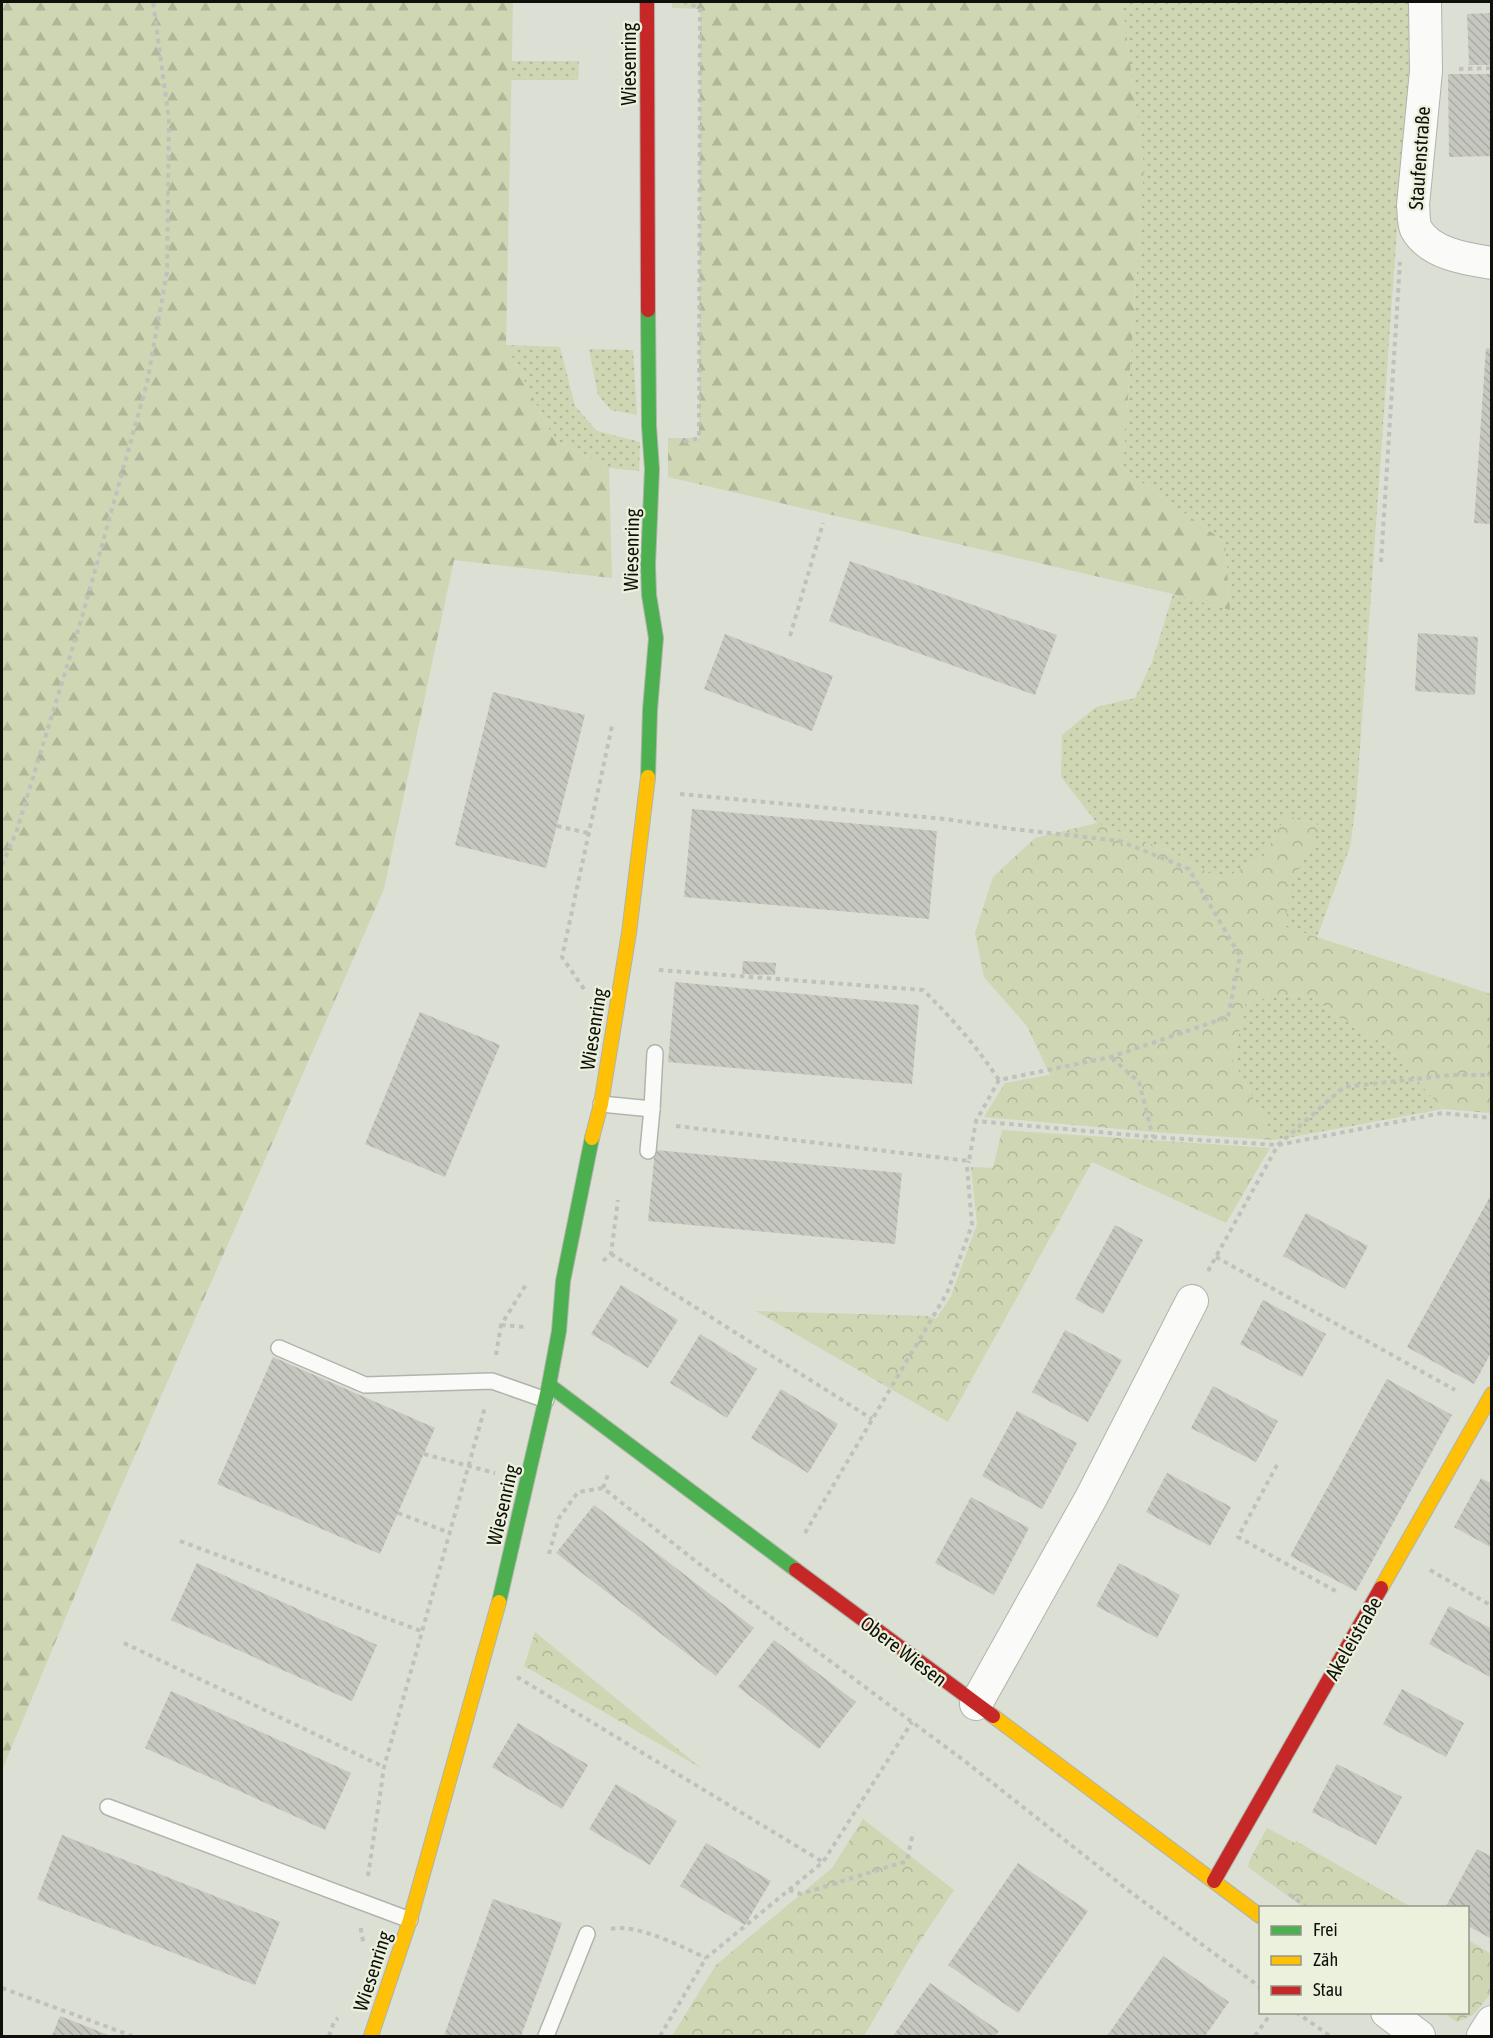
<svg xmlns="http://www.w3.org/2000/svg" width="1493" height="2038" viewBox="0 0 1493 2038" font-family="'Asap Condensed',sans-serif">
<defs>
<pattern id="grass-dots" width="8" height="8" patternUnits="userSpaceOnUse" patternTransform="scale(1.5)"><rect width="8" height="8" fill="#ced6b4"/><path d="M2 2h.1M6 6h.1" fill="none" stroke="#b0b799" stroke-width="1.8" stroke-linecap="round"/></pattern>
<pattern id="forest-firs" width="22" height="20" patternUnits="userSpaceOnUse" patternTransform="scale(1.5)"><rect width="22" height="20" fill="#ced6b4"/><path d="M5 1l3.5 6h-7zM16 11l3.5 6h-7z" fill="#b0b799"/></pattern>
<pattern id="park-crowns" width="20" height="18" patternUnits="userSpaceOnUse" patternTransform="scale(1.5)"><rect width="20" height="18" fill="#ced6b4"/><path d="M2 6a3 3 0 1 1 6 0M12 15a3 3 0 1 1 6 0" fill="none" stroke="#b0b799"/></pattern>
<pattern id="building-back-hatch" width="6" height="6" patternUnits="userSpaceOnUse" patternTransform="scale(1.5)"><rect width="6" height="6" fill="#c6c8c0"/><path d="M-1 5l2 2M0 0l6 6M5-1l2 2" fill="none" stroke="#a9aba4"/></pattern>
</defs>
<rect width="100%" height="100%" fill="#dcdfd4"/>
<!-- grass -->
<g fill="url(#grass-dots)">
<polygon points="1122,2 1421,2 1409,224 1397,229 1356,804 1350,847 1317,937 1285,927 1289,887 1321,826 1286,816 1263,857 1221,880 1174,853 1097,823 1061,777 1062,735 1096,707 1135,698 1152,662 1173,594 1230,610 1225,542 1123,469 1144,167"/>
<polygon points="511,61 579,61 578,80 510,80"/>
<polygon points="506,345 560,347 575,406 597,431 640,442 639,471 609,468 554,439"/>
<polygon points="589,349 633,350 637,415 611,410 598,395"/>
<polygon points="1305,994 1385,1045 1443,1109 1276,1140 1233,1061 1246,1001"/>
</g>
<!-- forest -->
<g fill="url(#forest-firs)">
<polygon points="2,2 513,2 506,345 554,439 609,468 612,578 454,560 384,889 100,1535 2,1770"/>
<polygon points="672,2 1122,2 1144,167 1123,469 1225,542 1230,610 1173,594 668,477 668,438 699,438 700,9 672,8"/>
</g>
<!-- park -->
<g fill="url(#park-crowns)">
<polygon points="1286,816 1322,826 1289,887 1286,927 1491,994 1491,1113 1443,1109 1385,1045 1305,994 1246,1001 1233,1061 1276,1140 1153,1132 984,1117 1005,1083 1050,1075 1027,1026 984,977 975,933 993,877 1035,838 1097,823 1174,853 1221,880 1263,857"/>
<polygon points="1002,1130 1270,1148 1226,1223 1092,1162 948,1422 756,1311 929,1316 936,1319 951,1296 977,1224 971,1167 993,1168"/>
<polygon points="535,1632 701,1768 524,1666"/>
<polygon points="863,1819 954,1890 914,1950 864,2036 672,2036 716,1965 832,1868"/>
<polygon points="1267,1828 1295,1843 1296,1841 1411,1907 1303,1907 1248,1867 1250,1859"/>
<polygon points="1468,1940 1491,1954 1491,1993 1473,2015 1457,2022 1444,2013 1468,2012"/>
</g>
<!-- building -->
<g fill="url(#building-back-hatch)">
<polygon points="1492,13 1492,65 1469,65 1467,14"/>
<polygon points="1448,74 1492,74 1492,156 1449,157"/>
<polygon points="1486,348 1492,349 1492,524 1474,523"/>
<polygon points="850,561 1057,635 1035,695 829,621"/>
<polygon points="1418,633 1478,637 1475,695 1415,691"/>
<polygon points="725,634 833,676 812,731 704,689"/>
<polygon points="493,692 585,715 546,868 455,845"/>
<polygon points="692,809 937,831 929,919 684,897"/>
<polygon points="743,961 776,963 775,975 742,974"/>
<polygon points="675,982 919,1005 912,1084 668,1062"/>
<polygon points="420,1012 500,1045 445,1177 365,1144"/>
<polygon points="655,1150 902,1173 895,1244 648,1221"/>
<polygon points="1492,1193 1492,1351 1474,1384 1407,1347"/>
<polygon points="1306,1213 1368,1246 1345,1289 1283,1256"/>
<polygon points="1115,1225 1143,1240 1103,1314 1075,1299"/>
<polygon points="621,1285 678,1320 648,1368 591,1334"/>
<polygon points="1263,1300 1326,1334 1302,1377 1240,1344"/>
<polygon points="1065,1330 1122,1360 1088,1422 1032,1392"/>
<polygon points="700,1334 757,1369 727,1418 670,1383"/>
<polygon points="273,1357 435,1428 380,1554 217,1484"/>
<polygon points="1387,1379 1452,1415 1356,1591 1290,1556"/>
<polygon points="1213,1386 1278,1421 1256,1462 1191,1428"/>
<polygon points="781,1389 838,1424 808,1473 751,1438"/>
<polygon points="1017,1411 1077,1443 1042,1509 982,1476"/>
<polygon points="1167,1473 1231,1507 1210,1546 1146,1512"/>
<polygon points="1481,1478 1492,1484 1492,1548 1454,1527"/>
<polygon points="971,1497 1029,1528 994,1595 935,1563"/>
<polygon points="594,1505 754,1628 716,1676 556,1553"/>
<polygon points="197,1563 377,1645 352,1701 171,1620"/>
<polygon points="1119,1563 1180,1595 1157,1638 1096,1606"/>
<polygon points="1449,1606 1492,1629 1492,1678 1429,1644"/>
<polygon points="774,1640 856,1702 819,1749 738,1687"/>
<polygon points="1402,1689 1464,1723 1446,1757 1383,1724"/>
<polygon points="171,1691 351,1773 325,1830 145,1748"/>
<polygon points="518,1723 588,1765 562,1809 492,1767"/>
<polygon points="1337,1764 1402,1797 1376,1845 1312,1812"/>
<polygon points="616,1784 677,1821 650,1865 589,1829"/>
<polygon points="62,1835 280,1922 255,1985 37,1899"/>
<polygon points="706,1843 771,1881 745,1925 680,1886"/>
<polygon points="1477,1849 1492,1857 1492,1939 1468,1926 1468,1908 1445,1908"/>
<polygon points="1018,1863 1088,1911 1018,2013 948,1965"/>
<polygon points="493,1899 562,1923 545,1971 521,2036 444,2036"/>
<polygon points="1163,1956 1229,2002 1205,2036 1107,2036"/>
<polygon points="930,1983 999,2031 995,2036 893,2036"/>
<polygon points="60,2016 111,2036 52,2036"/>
</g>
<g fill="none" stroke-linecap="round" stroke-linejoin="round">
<!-- lane casing -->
<g stroke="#b1b4ab" stroke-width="18">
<g id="lane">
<polyline points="601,1104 652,1109 655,1053"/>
<polyline points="648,1151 652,1109"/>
<polyline points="279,1348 365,1385 492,1381 546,1400"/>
<polyline points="108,1807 410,1920"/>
<polyline points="546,2036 587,1934"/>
</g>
</g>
<!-- street casing -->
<g stroke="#b1b4ab" stroke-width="34">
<g id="street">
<path d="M1425 2 1426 71 1413 205C1414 212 1413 222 1416 229 1430 254 1466 259 1492 263"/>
<polyline points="976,1704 1091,1498 1192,1301"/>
<polyline points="1387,2012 1419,2036"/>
<polyline points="1483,2036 1492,2022"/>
</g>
</g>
<!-- fast casing -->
<g stroke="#b1b4ab" stroke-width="16">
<g id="fast">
<polyline points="648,777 650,710 656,638 649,595 648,565 652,469 649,426 648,310"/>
<polyline points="549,1385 796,1570"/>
<polyline points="499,1602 549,1385 559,1331 563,1281 592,1138"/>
</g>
</g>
<!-- slow casing -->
<g stroke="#b1b4ab" stroke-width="16">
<g id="slow">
<polyline points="592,1138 601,1104 629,933 648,777"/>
<polyline points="1381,1588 1492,1394"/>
<polyline points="993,1716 1260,1916"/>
<polyline points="371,2036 410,1920 499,1602"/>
</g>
</g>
<!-- jam casing -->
<g stroke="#b1b4ab" stroke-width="16">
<g id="jam">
<polyline points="647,2 648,310"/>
<polyline points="796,1570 993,1716"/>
<polyline points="1214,1881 1381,1588"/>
</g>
</g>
<!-- path -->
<g stroke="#c0c1bd" stroke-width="4" stroke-dasharray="4.5 4.5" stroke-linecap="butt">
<polyline points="1459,69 1492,68"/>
<polyline points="684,442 699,438 700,8 684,2"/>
<polyline points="1381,562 1400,262"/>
<polyline points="790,636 823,523"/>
<polyline points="680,794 945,819 1013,829 1120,841 1189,869 1240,956 1228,1017 1111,1057 999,1080 976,1121"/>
<polyline points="557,826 588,833"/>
<polyline points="2,865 16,833 82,617 147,383 167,272 169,120 153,2"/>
<path d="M659 970 923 990C952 1018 977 1047 999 1080"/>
<polyline points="584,989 562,957 612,726"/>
<polyline points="1112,1058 1139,1082 1153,1137"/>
<polyline points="676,1126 969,1161 976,1121 1153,1137 1278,1145 1442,1113 1492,1118"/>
<polyline points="611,1254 872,1419"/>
<polyline points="1216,1257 1455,1390"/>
<polyline points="603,1261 611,1254 618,1200"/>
<polyline points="1208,1271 1278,1145 1344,1087 1451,1075 1492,1075"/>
<polyline points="501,1325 525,1327"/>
<polyline points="496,1355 501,1325 527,1283"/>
<polyline points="424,1454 495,1473"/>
<polyline points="1277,1465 1238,1537 1339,1593"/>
<polyline points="603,1488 609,1472"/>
<polyline points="398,1513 450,1533"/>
<polyline points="805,1533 947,1293 972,1225 967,1167 969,1161"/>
<polyline points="180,1541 421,1631"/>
<polyline points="549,1554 559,1518 578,1492 603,1488 698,1563 966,1762 1133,1894 1260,1987"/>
<polyline points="1430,1570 1492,1606"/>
<polyline points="124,1643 384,1767"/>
<polyline points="517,1677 823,1862"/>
<polyline points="368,1876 384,1767 485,1407"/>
<polyline points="789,1890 801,1894 907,1861 913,1832"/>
<polyline points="1289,1894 1308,1908"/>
<polyline points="361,1928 361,1933 364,1944"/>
<path d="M611 1929C636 1923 683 1947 706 1958"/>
<polyline points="2,1988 132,2036"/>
<polyline points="1296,2012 1330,2036"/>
<polyline points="329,2036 334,2022 338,2018"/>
<polyline points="660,2036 706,1958 823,1862 912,1722"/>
<polyline points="1255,2036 1272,2012"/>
</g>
<!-- lane -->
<use href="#lane" stroke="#fafaf9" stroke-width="15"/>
<!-- street -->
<use href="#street" stroke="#fafaf9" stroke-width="32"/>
<!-- fast -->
<use href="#fast" stroke="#4caf50" stroke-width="14"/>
<!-- slow -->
<use href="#slow" stroke="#ffc107" stroke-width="14"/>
<!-- jam -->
<use href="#jam" stroke="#c62828" stroke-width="14"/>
</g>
<g text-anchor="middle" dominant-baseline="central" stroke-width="4.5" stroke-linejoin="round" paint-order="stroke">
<!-- street labels -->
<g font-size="20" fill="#0f1009" stroke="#ecf1dd">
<text transform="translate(628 64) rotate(-90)">Wiesenring</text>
<text transform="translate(1419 158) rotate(-86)">Staufenstraße</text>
<text transform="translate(631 550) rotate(-89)">Wiesenring</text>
<text transform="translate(593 1029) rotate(-81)">Wiesenring</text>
<text transform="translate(502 1505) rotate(-77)">Wiesenring</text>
<text transform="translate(1353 1638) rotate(-60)">Akeleistraße</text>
<text transform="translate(904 1651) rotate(37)">Obere Wiesen</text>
<text transform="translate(372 1971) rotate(-72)">Wiesenring</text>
</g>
</g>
<!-- border -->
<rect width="1493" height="2038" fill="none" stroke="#0f1009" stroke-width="6"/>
<!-- legend -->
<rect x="1259" y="1906" width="210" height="108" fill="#ecf1dd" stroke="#949788" stroke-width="1.5"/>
<rect x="1271" y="1926" width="30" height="9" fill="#4caf50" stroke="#949788" stroke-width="1.5"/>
<text x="1313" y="1936" font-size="18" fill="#0f1009">Frei</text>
<rect x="1271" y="1956" width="30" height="9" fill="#ffc107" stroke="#949788" stroke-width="1.5"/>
<text x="1313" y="1966" font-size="18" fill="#0f1009">Zäh</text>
<rect x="1271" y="1986" width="30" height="9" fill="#c62828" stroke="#949788" stroke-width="1.5"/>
<text x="1313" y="1996" font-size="18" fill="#0f1009">Stau</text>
</svg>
